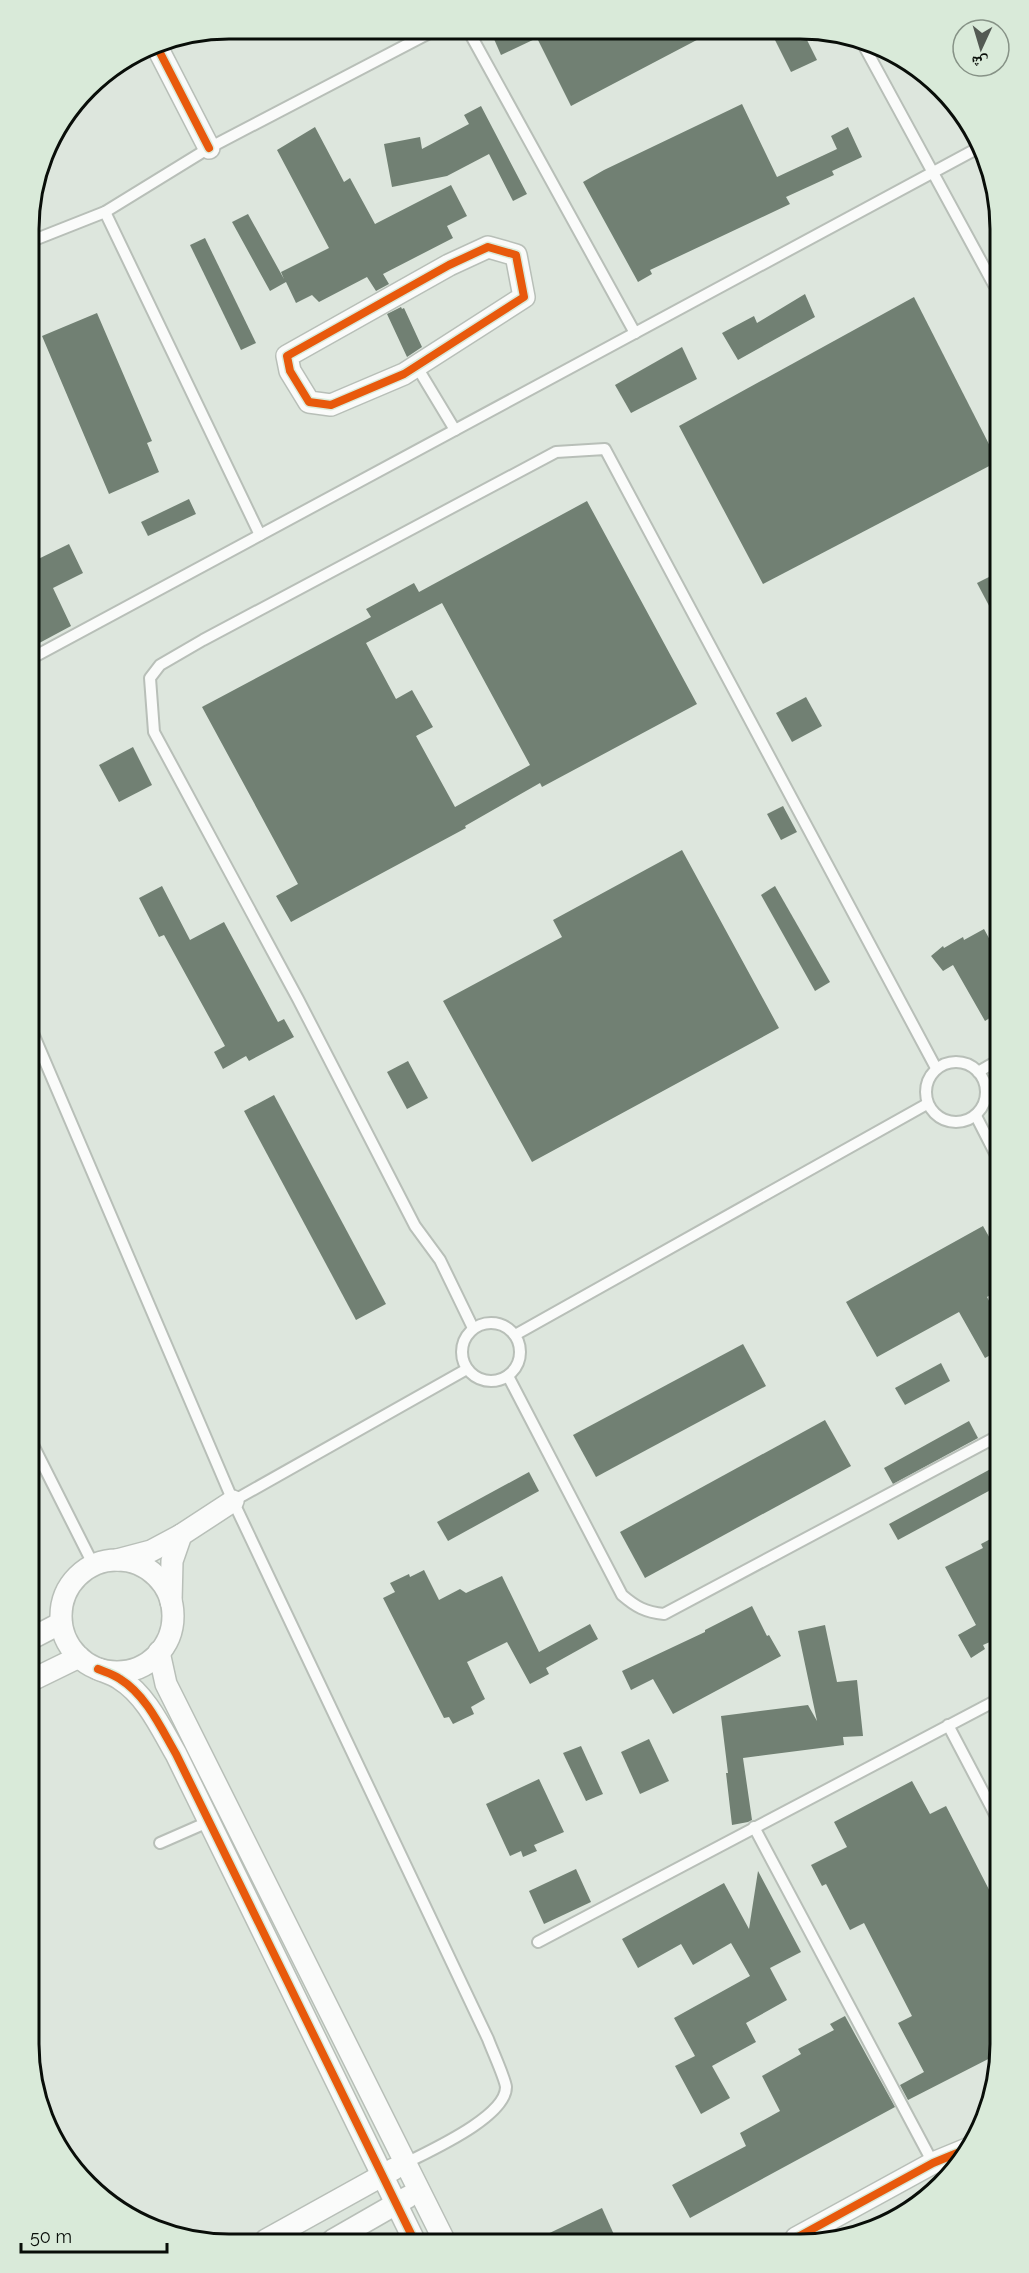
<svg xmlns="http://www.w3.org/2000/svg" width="1029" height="2273" font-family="Raleway,'Noto Naskh Arabic',sans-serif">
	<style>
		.building { fill: #718073; fill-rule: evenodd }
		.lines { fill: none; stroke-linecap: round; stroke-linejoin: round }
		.lane-casing { stroke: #b8bfb8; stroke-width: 14 }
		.street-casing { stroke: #b8bfb8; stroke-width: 24 }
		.lane { stroke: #fafbfa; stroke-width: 10 }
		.street { stroke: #fafbfa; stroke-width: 21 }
		.cycleway-casing { stroke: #d9ead9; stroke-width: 11 }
		.cycleway { stroke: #e8590c; stroke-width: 8 }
		.rim { fill: none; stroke: #090e09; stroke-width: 3 }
	</style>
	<rect width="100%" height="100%" fill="#dde6dd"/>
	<g class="building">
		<path d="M511 30 614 31 712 32 571 106 537 38 501 55 494 39Z"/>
		<path d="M771 32H803L817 60 791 72Z"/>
		<path d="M742 104 777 177 837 149 831 136 848 127 862 157 832 171 834 175 786 197 790 204 650 270 652 274 638 282 583 182 604 170Z"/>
		<path d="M481 106 527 194 513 201 489 154 447 176 392 187 384 144 420 137 422 149 469 124 464 115Z"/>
		<path d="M315 127 344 182 350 178 375 224 451 185 467 216 447 226 453 238 383 274 389 284 376 291 367 277 319 302 312 295 296 303 286 282 270 291 232 222 248 214 284 279 281 272 329 248 277 150Z"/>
		<path d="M205 238 256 343 241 350 190 245Z"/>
		<path d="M805 294 815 317 738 360 722 333 754 316 757 323Z"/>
		<path d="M914 297 995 456V463L763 584 679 426Z"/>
		<path d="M401 307 402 309 404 308 422 347 407 357 387 314Z"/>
		<path d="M97 313 152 441 147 443 159 472 109 494 42 336Z"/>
		<path d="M682 347 697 379 631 413 615 385Z"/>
		<path d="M189 499 196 514 148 536 141 522Z"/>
		<path d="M587 501 697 704 542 787 540 783 465 826 466 828 291 922 276 896 298 884 202 707 371 617 366 609 414 583 419 592ZM442 603 530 765 455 807 416 736 433 727 412 690 396 699 366 643Z"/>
		<path d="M69 544 83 573 53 588 71 626 30 648V563Z"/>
		<path d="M995 574V617L977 583Z"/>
		<path d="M806 697 822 726 792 742 776 713Z"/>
		<path d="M133 747 152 785 119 802 99 765Z"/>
		<path d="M783 806 797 832 781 840 767 814Z"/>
		<path d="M682 850 779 1028 532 1162 443 1001 562 937 553 920Z"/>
		<path d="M162 886 190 940 224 922 278 1022 284 1019 294 1037 249 1061 246 1056 223 1069 214 1052 225 1046 164 935 159 937 139 898Z"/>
		<path d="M775 886 830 982 815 991 761 895Z"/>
		<path d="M984 929 996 951V1014L985 1021 953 965 943 971 931 956 943 946 944 948 963 937 964 940Z"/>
		<path d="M408 1061 428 1098 407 1109 387 1072Z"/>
		<path d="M274 1095 386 1304 356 1320 244 1111Z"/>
		<path d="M983 1226 997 1251V1291L987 1297 997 1316 998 1351 985 1358 959 1312 877 1357 846 1302Z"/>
		<path d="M743 1344 766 1386 596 1477 573 1435Z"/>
		<path d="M941 1363 950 1381 905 1405 895 1388Z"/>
		<path d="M825 1420 851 1466 645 1578 620 1532Z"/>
		<path d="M969 1421 978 1438 893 1484 884 1468Z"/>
		<path d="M998 1465V1486L898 1540 889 1524Z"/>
		<path d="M529 1472 539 1491 448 1541 437 1522Z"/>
		<path d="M998 1535 999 1638 983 1645 985 1649 971 1658 958 1635 976 1625 945 1567 983 1548 981 1544Z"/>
		<path d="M424 1570 439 1600 460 1589 466 1593 502 1576 539 1652 590 1624 598 1639 546 1668 549 1674 530 1684 507 1642 467 1662 485 1699 471 1707 474 1714 453 1724 449 1717 444 1718 383 1598 395 1592 390 1583 409 1574 410 1577Z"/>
		<path d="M752 1606 767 1636 769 1635 781 1656 673 1714 653 1679 631 1690 622 1671 705 1632V1630Z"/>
		<path d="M825 1625 837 1682 857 1680 863 1736 843 1737 844 1745 743 1758 752 1820 748 1822 732 1825 726 1773H728L721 1716 808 1705 817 1721 798 1631Z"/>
		<path d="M649 1739 669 1781 640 1794 621 1752Z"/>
		<path d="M581 1746 603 1794 586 1801 563 1753Z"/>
		<path d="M539 1779 564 1832 534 1845 537 1851 523 1857 521 1851 510 1856 486 1804Z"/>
		<path d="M912 1781 930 1814 946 1806 1000 1911V2053L908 2100 900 2085 924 2072 898 2023 912 2016 864 1923 850 1930 826 1884 822 1886 811 1865 847 1847 834 1822Z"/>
		<path d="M576 1869 591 1902 544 1924 529 1891Z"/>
		<path d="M758 1871 801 1952 770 1968 787 2000 746 2023 756 2042 712 2066 730 2098 701 2114 675 2066 695 2056 674 2018 750 1976 731 1943 693 1965 681 1944 638 1968 622 1939 724 1883 749 1929Z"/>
		<path d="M845 2016 895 2107 690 2218 672 2185 746 2146 740 2133 780 2111 762 2076 801 2054 798 2049 834 2030 830 2024Z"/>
		<path d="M602 2208 616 2239H537Z"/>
	</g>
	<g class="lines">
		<defs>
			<g id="lane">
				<path d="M468 30 635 333"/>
				<path d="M863 44 994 285"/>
				<path d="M105 212 260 535"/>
				<path d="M29 242 105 212 209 148 435 30"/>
				<path d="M417 367 455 430"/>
				<path d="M30 659 980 147"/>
				<path d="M32 1031 233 1501 488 2039C492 2050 505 2078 506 2087 506 2117 429 2151 406 2163"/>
				<circle cx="956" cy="1092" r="30"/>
				<path d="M978 1072 997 1061"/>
				<path d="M976 1116 997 1157"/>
				<circle cx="491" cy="1352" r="29"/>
				<path d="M473 1328 440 1260 415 1226 298 999 154 732 150 678 160 665 203 640 556 452 605 449 936 1068"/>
				<path d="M515 1335 927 1104"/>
				<path d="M508 1376 622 1595C636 1607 645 1612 664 1614L998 1436"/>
				<path d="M33 1445 94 1566"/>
				<path d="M233 1501 467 1369"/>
				<path d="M948 1725 999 1822"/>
				<path d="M754 1827 933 2163"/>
				<path d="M160 1843 208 1822"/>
				<path d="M538 1942 999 1699"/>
			</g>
			<g id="street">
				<path d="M155 43 209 148"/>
				<path d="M488 247 516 255 524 297 404 374 331 405 309 402 290 371 287 356 449 265Z"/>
				<path d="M117 1560 151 1551 181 1535 233 1501"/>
				<circle cx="117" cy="1616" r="56"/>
				<path d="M171 1602 172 1561 181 1535"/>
				<path d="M34 1637 61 1623"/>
				<path d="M159 1652 166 1684 444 2240"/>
				<path d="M98 1669C105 1672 113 1674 120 1679 146 1695 161 1728 176 1754L414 2240"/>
				<path d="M34 1679 79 1657"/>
				<path d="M796 2238 933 2163 967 2149"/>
				<path d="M266 2240 394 2169"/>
				<path d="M333 2240 408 2197"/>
			</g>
		</defs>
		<use href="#lane" class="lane-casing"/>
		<use href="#street" class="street-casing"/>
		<use href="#lane" class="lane"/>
		<use href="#street" class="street"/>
		<defs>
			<g id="cycleway">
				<path d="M155 43 209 148"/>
				<path d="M488 247 516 255 524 297 404 374 331 405 309 402 290 371 287 356 449 265Z"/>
				<path d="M98 1669C105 1672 113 1674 120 1679 146 1695 161 1728 176 1754L414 2240"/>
				<path d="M796 2238 933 2163 967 2149"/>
			</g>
		</defs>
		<use href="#cycleway" class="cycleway-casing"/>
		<use href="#cycleway" class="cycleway"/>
	</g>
	<path d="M0 0H1029V2273H0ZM229 39H800A190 190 0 0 1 990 229V2044A190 190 0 0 1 800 2234H229A190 190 0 0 1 39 2044V229A190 190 0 0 1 229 39Z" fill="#d9ead9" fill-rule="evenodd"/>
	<path class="rim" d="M229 39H800A190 190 0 0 1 990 229V2044A190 190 0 0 1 800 2234H229A190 190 0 0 1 39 2044V229A190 190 0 0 1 229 39Z"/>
	<g transform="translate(981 48) rotate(184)"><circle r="28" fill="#d9ead9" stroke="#869286" stroke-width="1.5"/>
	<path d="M0-4.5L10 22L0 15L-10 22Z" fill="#535a53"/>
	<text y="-9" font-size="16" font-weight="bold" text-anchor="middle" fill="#090e09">ش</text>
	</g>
	<path d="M21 2243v9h146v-9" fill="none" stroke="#090e09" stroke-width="3"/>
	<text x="30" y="2243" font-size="18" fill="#090e09" stroke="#d9ead9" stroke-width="4.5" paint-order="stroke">50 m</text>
</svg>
